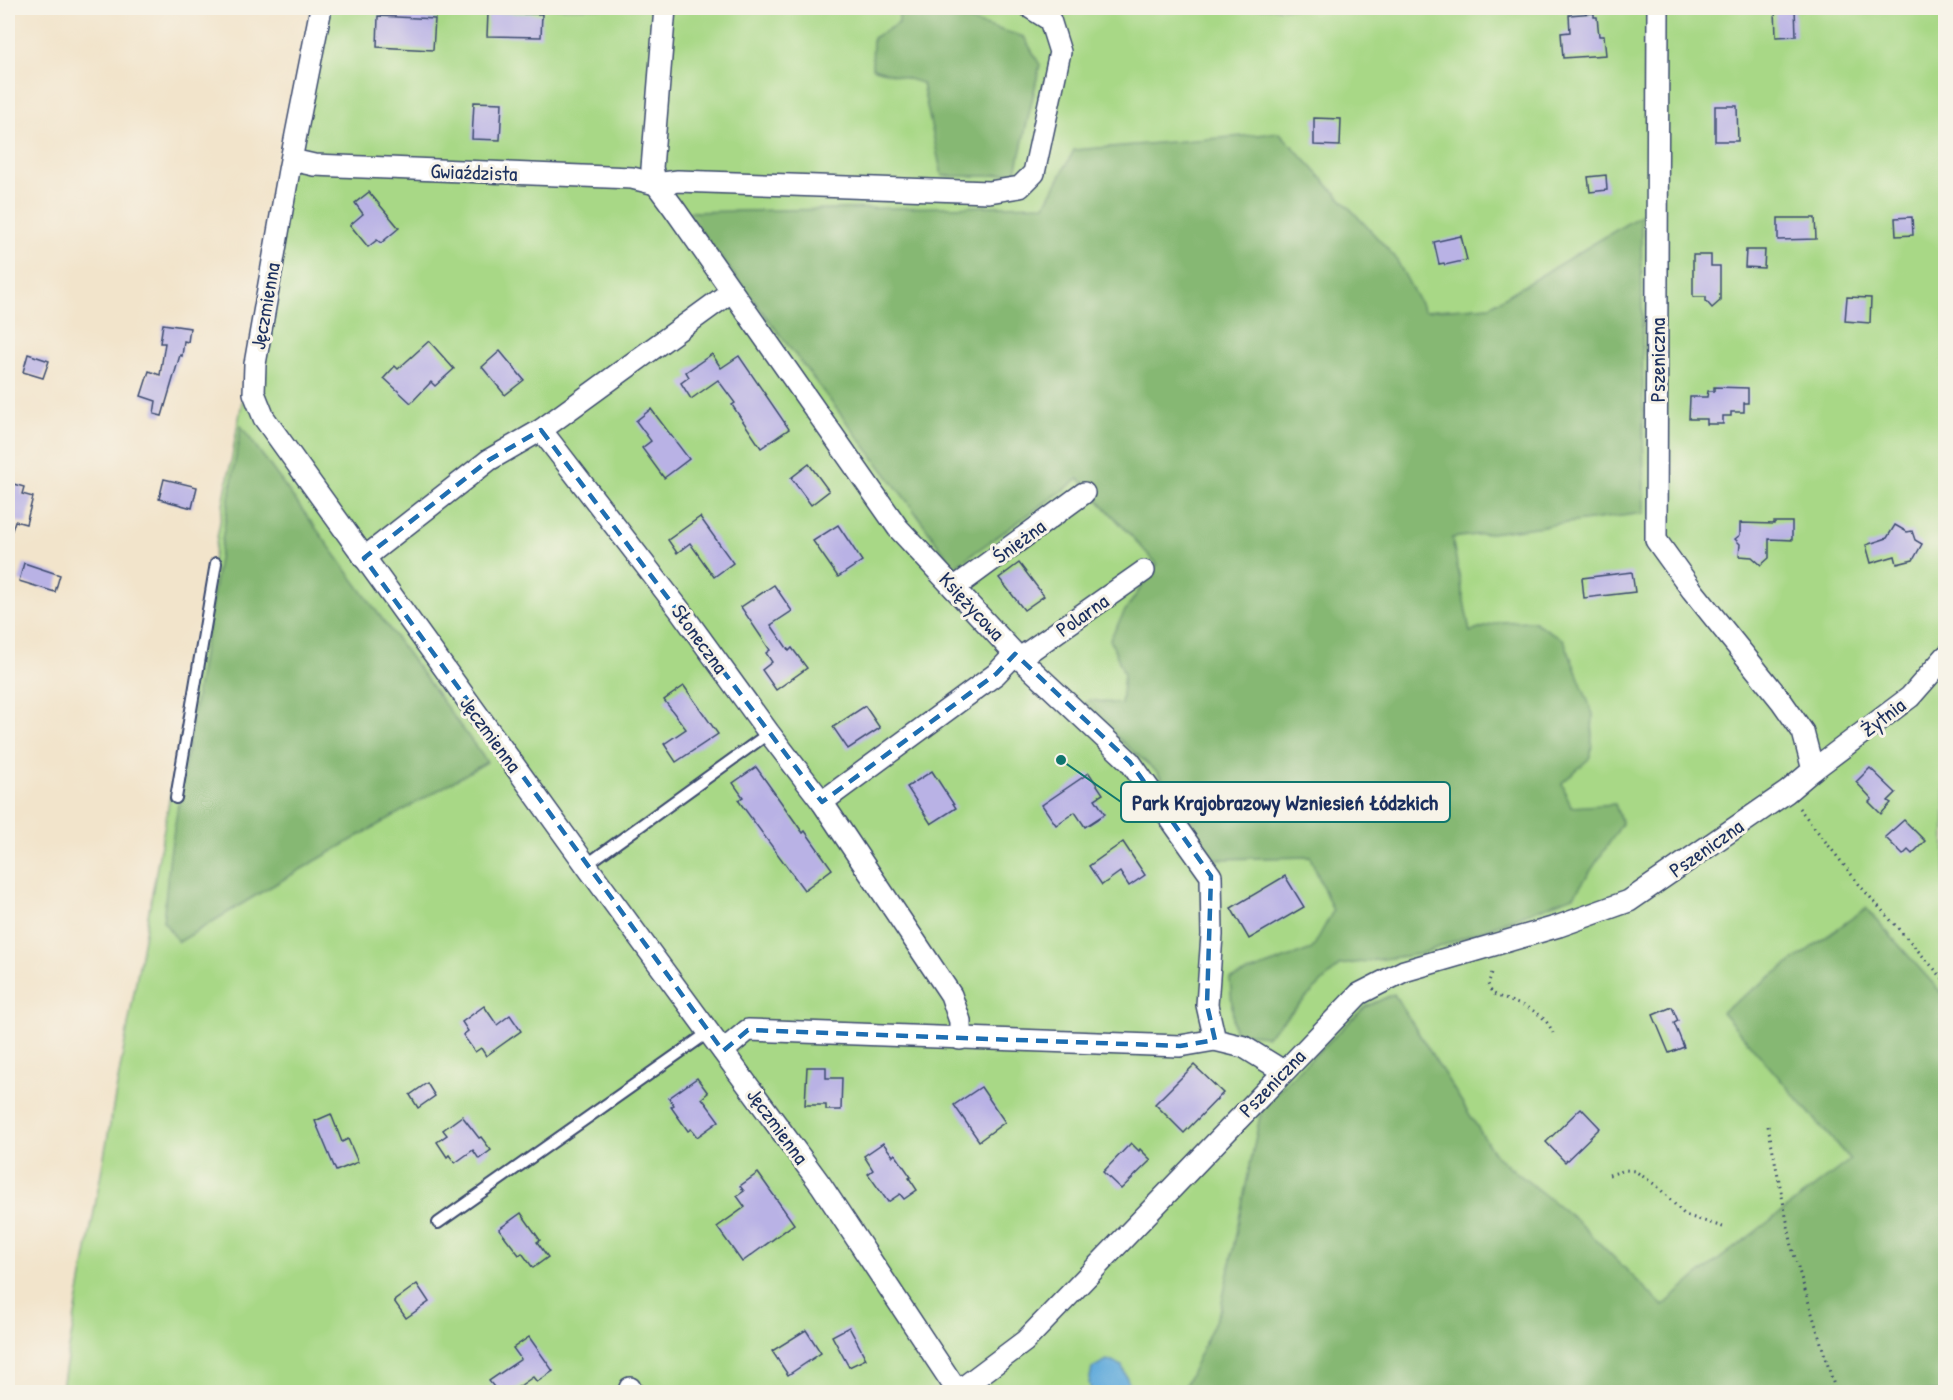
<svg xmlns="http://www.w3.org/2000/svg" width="1953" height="1400" font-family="'Patrick Hand',sans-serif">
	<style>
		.green { fill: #a8d886; stroke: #628472; stroke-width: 1.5 }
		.forest { fill: #86b873; stroke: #507468; stroke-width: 1.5 }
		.water { fill: #64acdb; stroke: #406e9c; stroke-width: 1.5 }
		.building { fill: #b9b2e5 }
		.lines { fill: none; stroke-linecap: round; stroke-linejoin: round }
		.lane-casing { stroke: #3b4a6e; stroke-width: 14 }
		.street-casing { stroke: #3b4a6e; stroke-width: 24 }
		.path { stroke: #3b4a6e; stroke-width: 3; stroke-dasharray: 1.5 4.5; stroke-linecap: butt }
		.lane { stroke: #fff; stroke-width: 10 }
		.street { stroke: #fff; stroke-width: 21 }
		.marked { fill: none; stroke: #1f6fb2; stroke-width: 4.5; stroke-dasharray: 12 8; stroke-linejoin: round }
		.labels { text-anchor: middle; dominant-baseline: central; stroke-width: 6; stroke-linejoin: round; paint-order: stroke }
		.street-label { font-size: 21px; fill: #1b2f5e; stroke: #f7f3e8 }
		.leader { fill: none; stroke: #0f766e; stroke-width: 2 }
		.callout-dot { fill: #0f766e; stroke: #f7f3e8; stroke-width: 2 }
		.callout { fill: #f7f3e8; stroke: #0f766e; stroke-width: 2 }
		.callout-label { font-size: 22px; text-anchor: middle; font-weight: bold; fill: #1b2f5e }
	</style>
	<rect width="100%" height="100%" fill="#f7f3e8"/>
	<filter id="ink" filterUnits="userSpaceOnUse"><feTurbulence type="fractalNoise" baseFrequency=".0167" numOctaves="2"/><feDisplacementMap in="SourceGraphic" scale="12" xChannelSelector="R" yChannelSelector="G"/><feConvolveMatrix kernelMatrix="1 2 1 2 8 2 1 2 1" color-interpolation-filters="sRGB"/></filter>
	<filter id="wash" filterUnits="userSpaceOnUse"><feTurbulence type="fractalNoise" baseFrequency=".008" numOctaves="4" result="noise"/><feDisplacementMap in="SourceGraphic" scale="24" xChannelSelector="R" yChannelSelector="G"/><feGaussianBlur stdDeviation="1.35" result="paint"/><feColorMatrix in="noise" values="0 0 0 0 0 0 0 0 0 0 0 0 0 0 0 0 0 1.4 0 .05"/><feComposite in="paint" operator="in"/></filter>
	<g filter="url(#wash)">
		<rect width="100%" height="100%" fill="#f2e4cb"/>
		<path class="green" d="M312 8H1945V1392H61L292 128Z"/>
		<g class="forest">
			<path d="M899 8H941V12L1024 37 1040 65 1016 172 986 176H942L922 83 872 68 873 38 899 23Z"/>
			<path d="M1280 133 1395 257 1424 311 1490 306 1641 215 1644 513 1452 538 1470 632 1500 622 1533 621 1564 640 1593 714 1591 757 1562 783 1571 807 1615 804 1622 824 1574 896 1420 954 1340 965 1267 1036 1234 1032 1230 979 1312 949 1333 911 1310 857 1214 859 1158 773 1081 706 1089 700 1121 704 1124 674 1110 639 1125 611 1157 564 1079 479 954 567 910 505 686 212 1045 205 1074 150Z"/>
			<path d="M241 426 487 762 260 893 179 942 163 921 170 854Z"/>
			<path d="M1866 908 1945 997V1392H1182L1221 1308 1262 1106 1365 1007 1394 994 1495 1155 1577 1221 1663 1306 1697 1276 1850 1160 1722 1012Z"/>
		</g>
		<path class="water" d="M1107 1360 1122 1366 1128 1381 1131 1392H1092L1089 1383 1092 1368Z"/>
		<g id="blocks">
			<g class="building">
				<path d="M1795 8 1796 36 1776 37 1775 9Z"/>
				<path d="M488 13 542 14 541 37 487 36Z"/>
				<path d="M1594 13V17H1597L1599 36H1604L1606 55 1563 58 1561 33 1570 32 1569 15Z"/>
				<path d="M378 16 435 19 433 50 377 47Z"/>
				<path d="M474 102 502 103 500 140 472 139Z"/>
				<path d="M1715 106H1737L1738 141H1715Z"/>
				<path d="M1314 118 1341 119 1340 146 1314 145Z"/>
				<path d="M1606 175 1607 190 1590 192 1588 177Z"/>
				<path d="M369 192 399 228 381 243 377 240 368 247 350 225 363 214 355 203Z"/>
				<path d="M1912 217 1913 235 1896 236 1895 218Z"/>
				<path d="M1778 218H1815L1816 239 1778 240Z"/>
				<path d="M1461 236 1467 260 1445 265 1444 263 1439 264 1434 242Z"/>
				<path d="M1746 250H1765L1764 268 1745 267Z"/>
				<path d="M1693 255H1711V266H1720V301L1712 308 1706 301V297H1693Z"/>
				<path d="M1847 297 1871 298 1870 323 1845 321Z"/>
				<path d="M163 324 190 328 188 342 184 341 182 356 180 355 162 416 154 414 156 401 141 396 149 371 160 375 165 343H160Z"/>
				<path d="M429 341 454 369 435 386 431 382 411 403 384 378 395 366 398 369Z"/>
				<path d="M500 351 524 380 505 395 482 367Z"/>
				<path d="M28 354 49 361 43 378 23 372Z"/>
				<path d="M712 354 721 368 739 356 789 429 761 448 732 405 735 403 718 380 691 399 681 383 689 377 686 372Z"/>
				<path d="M1714 387 1748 388V403H1744V412H1731V416H1723V424H1707V419H1689L1690 397H1707L1708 391H1714Z"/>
				<path d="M651 409 689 459 664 478 642 448 651 441 636 421Z"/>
				<path d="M809 464 829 491 811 505 791 478Z"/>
				<path d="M164 479 197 487 192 508 159 499Z"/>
				<path d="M10 483 24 487 22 494 33 497 26 524 15 521 12 530 8 529V490Z"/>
				<path d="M700 517 733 563 714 577 690 543 677 553 668 540Z"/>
				<path d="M1774 522H1792V540L1769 539V558L1761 565 1752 557 1739 556 1740 544 1735 539 1740 535V523L1774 524Z"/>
				<path d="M838 525 862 561 838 577 813 541Z"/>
				<path d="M1895 525 1907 532 1912 531 1915 540 1922 544 1913 560 1897 564 1895 556 1871 563 1866 545 1887 538Z"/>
				<path d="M24 563 60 575 55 592 19 581Z"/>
				<path d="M1019 563 1044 596 1024 610 999 578Z"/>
				<path d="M1632 572 1635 592 1584 598 1582 578Z"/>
				<path d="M774 585 792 611 771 625 789 651 792 648 807 668 776 690 762 670 772 662 766 653 770 650 741 607Z"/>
				<path d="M684 686 718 734 676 762 664 744 686 729 664 700Z"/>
				<path d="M865 706 880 728 848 749 833 727Z"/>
				<path d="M756 767 803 833 805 831 832 869 804 890 738 800 743 797 733 783Z"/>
				<path d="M1870 768 1896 793 1888 801 1891 803 1881 814 1869 802 1872 799 1856 782Z"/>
				<path d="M932 771 956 808 931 824 907 787Z"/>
				<path d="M1089 773 1103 794 1095 799 1105 814 1085 827 1075 812 1056 825 1042 805Z"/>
				<path d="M1904 820 1925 841 1912 854 1908 850 1903 855 1885 837Z"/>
				<path d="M1123 842 1145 875 1129 886 1120 872 1102 885 1089 866Z"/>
				<path d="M1285 876 1304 907 1249 939 1231 908Z"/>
				<path d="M484 1006 497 1025 510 1015 521 1031 486 1056 481 1048 475 1052 463 1035 468 1031 462 1022Z"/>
				<path d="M1672 1007 1678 1021 1674 1023 1684 1047 1669 1053 1653 1015Z"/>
				<path d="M1194 1065 1223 1093 1184 1133 1155 1104Z"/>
				<path d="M807 1067H826V1078H842L841 1110H826V1105H805Z"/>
				<path d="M697 1078 708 1093 702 1098 719 1121 697 1137 691 1129 688 1131 671 1107 674 1105 669 1098Z"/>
				<path d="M427 1083 435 1096 418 1108 410 1095Z"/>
				<path d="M981 1087 1005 1122 979 1141 954 1105Z"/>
				<path d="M1581 1108 1600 1128 1565 1162 1546 1142Z"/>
				<path d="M331 1114 342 1142 348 1139 358 1162 336 1171 315 1121Z"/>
				<path d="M462 1116 479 1138 481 1137 491 1150 479 1159 473 1150 455 1163 449 1155 447 1157 437 1142 447 1135 443 1130Z"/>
				<path d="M883 1143 893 1156 895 1154 911 1177 909 1178 917 1190 904 1199 900 1194 888 1202 868 1174 873 1170 864 1156Z"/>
				<path d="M1131 1143 1139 1151 1140 1149 1151 1160 1121 1189 1103 1172Z"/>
				<path d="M758 1173 794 1224 742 1262 717 1227 745 1207 737 1196 744 1191 740 1186Z"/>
				<path d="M521 1213 540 1240 537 1242 548 1257 533 1268 522 1253 519 1255 499 1229Z"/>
				<path d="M417 1284 429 1302 406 1318 394 1301Z"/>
				<path d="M849 1327 866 1359 849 1367 832 1336Z"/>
				<path d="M806 1330 821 1353 788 1375 772 1351Z"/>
				<path d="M529 1337 553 1371 537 1382 533 1377 511 1392H498L489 1381 521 1359 513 1348Z"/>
			</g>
		</g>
	</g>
	<g filter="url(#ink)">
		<use href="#blocks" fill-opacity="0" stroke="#3b4a6e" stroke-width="1.5"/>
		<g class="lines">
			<defs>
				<g id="lane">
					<path d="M176 798 216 563"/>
					<path d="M586 865 769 733"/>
					<path d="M438 1223 709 1032"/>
				</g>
				<g id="street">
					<path d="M321 8 289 170 255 364 254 393 264 418 586 865 821 1185 958 1392"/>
					<path d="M665 8 652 168 656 184 673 207 898 528 1015 654 1130 762 1211 876 1212 935 1207 1005 1215 1040 1244 1047 1283 1071"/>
					<path d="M292 160 314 165 632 178 656 184 678 181 989 192 1020 187 1034 173 1060 52 1050 20 1031 8"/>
					<path d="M541 430 679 609 769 733 822 802 951 995 960 1021V1039"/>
					<path d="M364 558 489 460 541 430 732 291"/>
					<path d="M954 588 1084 493"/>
					<path d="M1020 658 1144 571"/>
					<path d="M1813 770 1910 697 1946 656"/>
					<path d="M822 802 996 674 1015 654"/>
					<path d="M723 1051 748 1030 1180 1046 1215 1040"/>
					<path d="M630 1388 632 1392"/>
					<path d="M957 1392 1025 1341 1359 994 1404 971 1559 926 1629 901 1787 792 1813 770 1803 732 1782 702 1692 590 1656 540 1658 8"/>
				</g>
			</defs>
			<use href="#lane" class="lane-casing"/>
			<use href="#street" class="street-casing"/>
			<g class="path">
				<path d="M1799 808 1862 888 1946 982"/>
				<path d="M1492 973 1488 984 1492 993C1515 1006 1541 1005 1553 1033"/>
				<path d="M1768 1126 1793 1251 1836 1392"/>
				<path d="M1609 1175 1626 1170 1635 1171 1657 1186 1685 1215 1726 1228"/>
			</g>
			<use href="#lane" class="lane"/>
			<use href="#street" class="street"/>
		</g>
	</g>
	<path class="marked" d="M541 430 822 802 996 674 1015 654 1130 762 1211 876 1207 1005 1215 1040 1180 1046 748 1030 723 1051 364 558 489 460Z"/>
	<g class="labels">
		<g class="street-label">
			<text transform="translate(474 172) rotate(2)">Gwiaździsta</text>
			<text transform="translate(265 306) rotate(-80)">Jęczmienna</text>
			<text transform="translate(1657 360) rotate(-90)">Pszeniczna</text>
			<text transform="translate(1019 541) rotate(-36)">Śnieżna</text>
			<text transform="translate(972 606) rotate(47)">Księżycowa</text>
			<text transform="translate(1082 615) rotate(-35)">Polarna</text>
			<text transform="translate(700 639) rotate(54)">Słoneczna</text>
			<text transform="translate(1883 717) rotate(-37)">Żytnia</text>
			<text transform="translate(491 734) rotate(54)">Jęczmienna</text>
			<text transform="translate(1706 848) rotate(-35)">Pszeniczna</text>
			<text transform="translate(1272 1083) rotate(-46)">Pszeniczna</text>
			<text transform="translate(778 1126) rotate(54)">Jęczmienna</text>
		</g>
	</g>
	<path class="leader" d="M1061 760L1121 802"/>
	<circle class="callout-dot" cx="1061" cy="760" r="6"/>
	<rect class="callout" x="1121" y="782" width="329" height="40" rx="6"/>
	<g class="callout-label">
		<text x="1285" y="810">Park Krajobrazowy Wzniesień Łódzkich</text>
	</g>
	<rect width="1953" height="1400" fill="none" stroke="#f7f3e8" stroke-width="30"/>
</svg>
